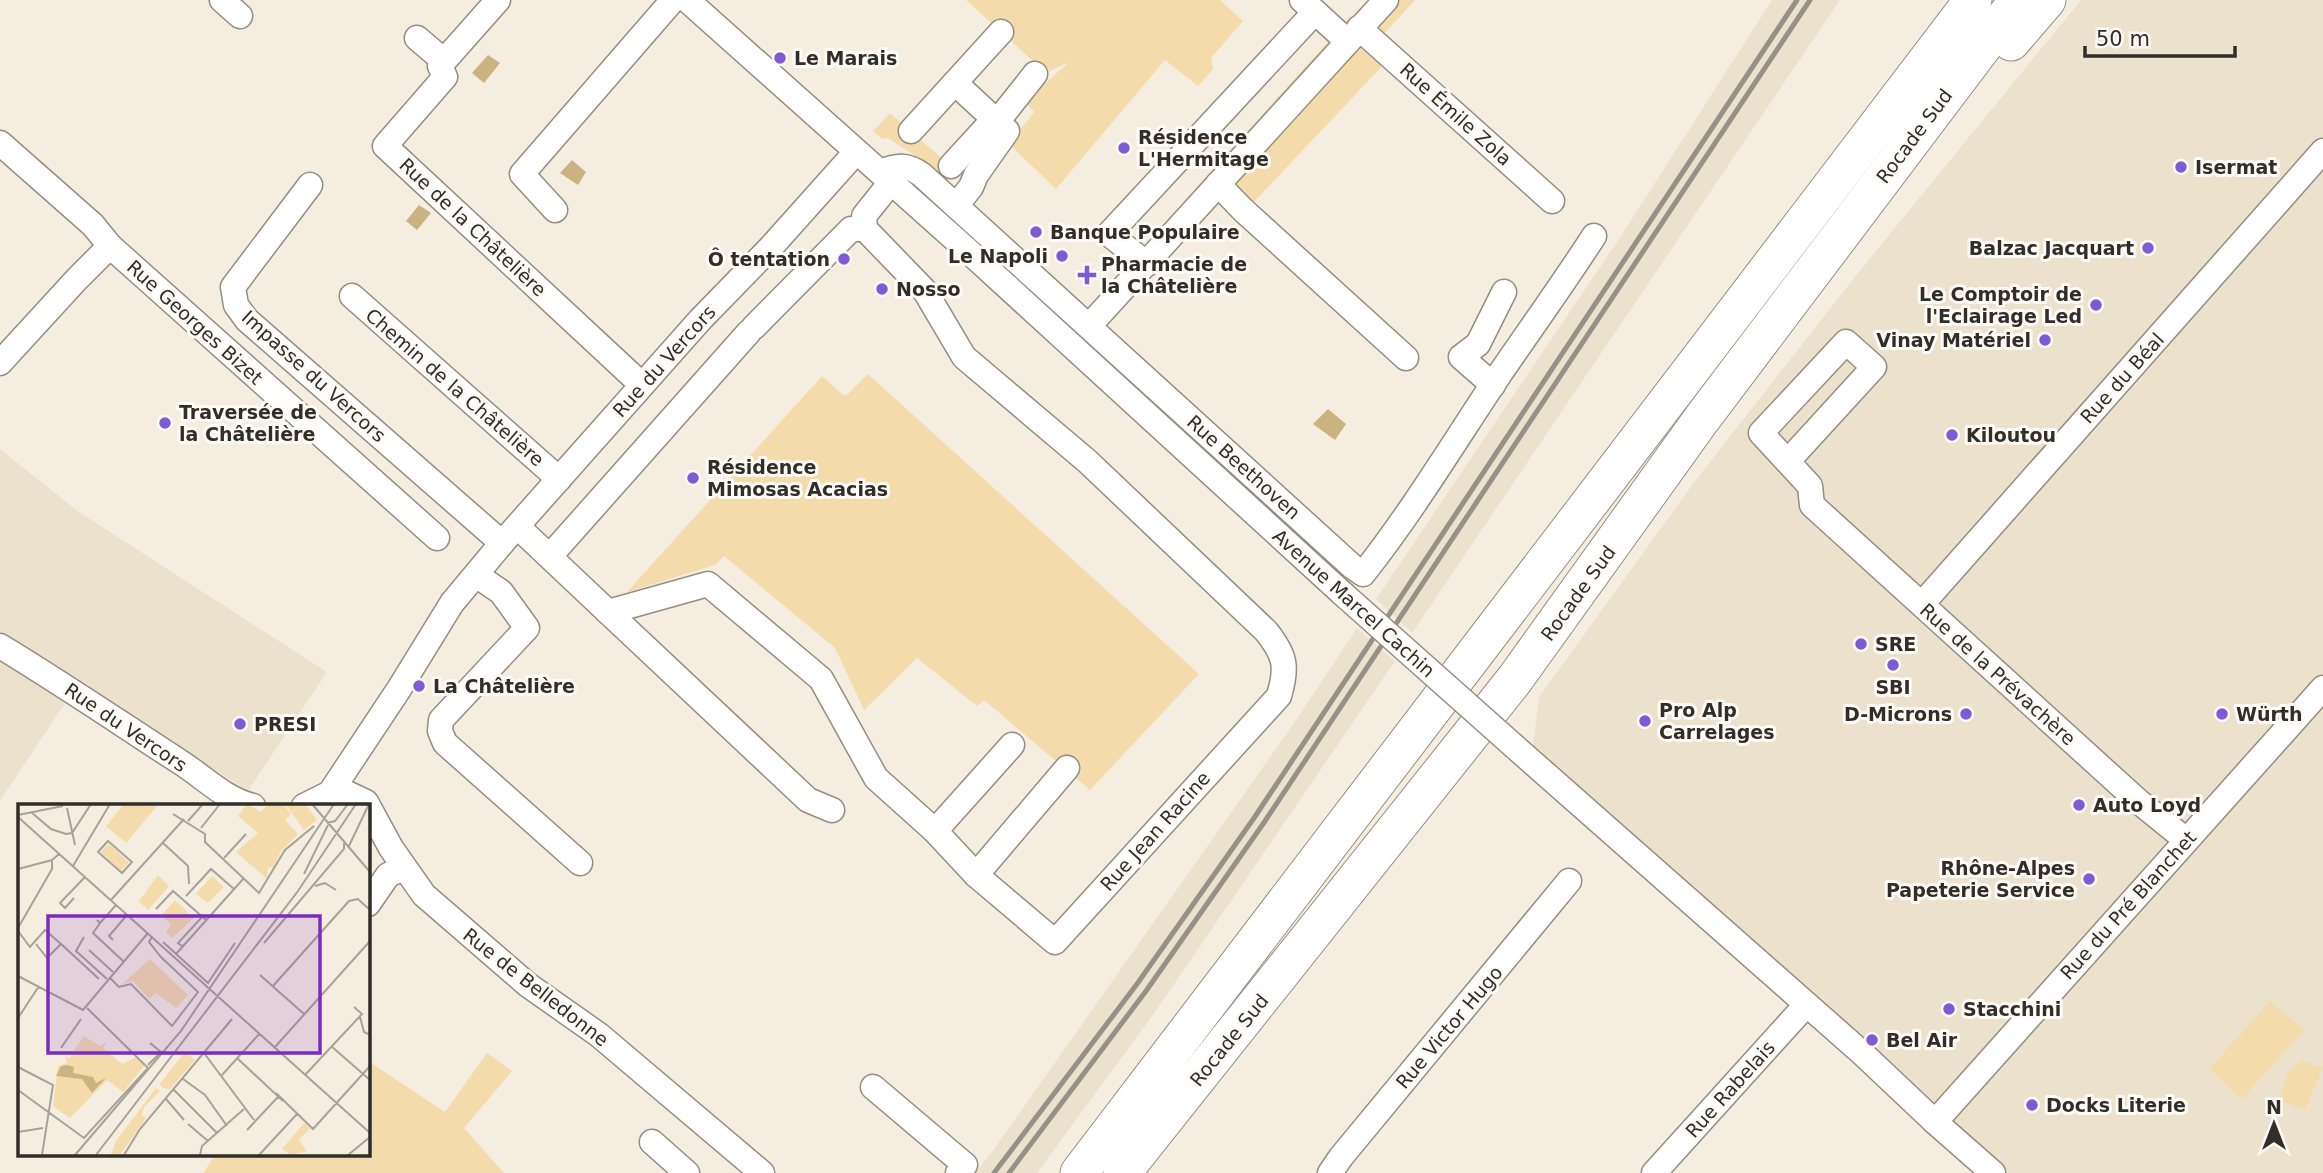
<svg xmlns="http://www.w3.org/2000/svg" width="2323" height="1173" font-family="'DejaVu Sans',sans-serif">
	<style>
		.built { fill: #ece1cd }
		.green { fill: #f4dbab }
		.water { fill: #cbb281 }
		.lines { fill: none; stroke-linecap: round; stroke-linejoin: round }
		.minor-casing { stroke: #948d80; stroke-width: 27 }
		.highway-casing { stroke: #948d80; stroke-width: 39 }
		.minor { stroke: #fff; stroke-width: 24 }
		.highway { stroke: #fff; stroke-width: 37 }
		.rail { stroke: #969187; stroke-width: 5 }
		.minor-bridge-casing { stroke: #948d80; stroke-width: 27; stroke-linecap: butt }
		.minor-bridge { stroke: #fff; stroke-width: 24 }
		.poi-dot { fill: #7e5bd5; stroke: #fefbf6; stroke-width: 2.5 }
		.labels { text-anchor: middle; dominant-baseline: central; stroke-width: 6; stroke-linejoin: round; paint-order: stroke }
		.poi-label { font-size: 19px; font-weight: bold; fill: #312e29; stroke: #fefbf6; text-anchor: start }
		.street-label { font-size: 19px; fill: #312e29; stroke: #fefbf6 }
		.inset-road { fill: none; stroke: #a7a197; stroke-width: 2 }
		.view { fill: #7b2cbf; fill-opacity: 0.15; stroke: #7b2cbf; stroke-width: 3.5 }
		.inset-edge { fill: none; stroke: #312e29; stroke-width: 3.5 }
	</style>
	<rect width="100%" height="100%" fill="#f5eee0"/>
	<g class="built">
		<path d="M1772 0H1840L1412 633 1376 599 1621 236Z"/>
		<path d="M2081 0H2323V1173H1993L1531 761 1539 697 1695 481 1858 273Z"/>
		<path d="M0 449 79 512 327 672 248 791 79 682 0 801Z"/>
		<path d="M1357 628 1395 661 1155 1012 1037 1173H975L992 1152 1292 726Z"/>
	</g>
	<g class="green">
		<path d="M966 0H1220L1243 21 1211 58 1213 69 1198 86 1165 60 1056 189 1009 144 1034 112 1025 102 1069 62 1046 73Z"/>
		<path d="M1389 0H1415L1383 35 1367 24Z"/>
		<path d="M1357 35 1387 61 1253 203 1227 178Z"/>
		<path d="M1332 37 1341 42 1148 256 1140 251Z"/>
		<path d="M890 113 945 161 940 172 888 138 882 139 873 131Z"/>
		<path d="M868 374 1199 674 1090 790 984 700 977 706 917 658 864 710 835 648 724 556 715 565 627 592 822 376 843 395H847Z"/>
		<path d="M2270 1001 2304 1030 2242 1099 2209 1069Z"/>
		<path d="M487 1053 512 1071 464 1128 504 1173H203L216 1154H368V1061L445 1112Z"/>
		<path d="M2301 1060 2323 1068 2305 1110 2279 1100 2287 1075Z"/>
	</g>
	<g class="water">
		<path d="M488 55 500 63 484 83 472 73Z"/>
		<path d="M572 160 586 172 578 185 560 173Z"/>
		<path d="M419 205 431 213 417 230 406 221Z"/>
		<path d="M1328 409 1346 424 1335 440 1313 424Z"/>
	</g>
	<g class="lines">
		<defs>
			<g id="minor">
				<path d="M222 0 240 16"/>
				<path d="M687 0 966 249 1343 594"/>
				<path d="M1302 0 1347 41"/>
				<path d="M1359 28 1552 201"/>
				<path d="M417 38 444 61 498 0"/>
				<path d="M444 60 440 66 445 77 385 146 642 385"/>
				<path d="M955 83 1007 131 976 175 971 187 956 206"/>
				<path d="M997 122 1035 74"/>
				<path d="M911 131 1001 32"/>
				<path d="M0 143 93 225 110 246"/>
				<path d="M951 166 994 119"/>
				<path d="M881 172C897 165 907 164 922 175L1353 567 1363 574C1412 512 1453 444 1497 378 1529 331 1563 284 1594 236"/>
				<path d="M1218 184 1243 210 1406 358"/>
				<path d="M310 185 233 287 236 305 247 320 502 543"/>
				<path d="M555 210 522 174 673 0"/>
				<path d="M1147 264 1109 234 1315 12"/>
				<path d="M352 296 559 479"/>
				<path d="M1089 326 1386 0"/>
				<path d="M754 327 851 229H865"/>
				<path d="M0 363 77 279 110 246 437 538"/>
				<path d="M1493 385 1461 357 1478 344 1504 292"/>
				<path d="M1788 461 1874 367 1846 342 1761 433 1810 486 1812 505 2138 801 2186 840"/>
				<path d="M518 527 608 612 708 584 821 679 876 778 935 831 976 875 1055 942 1279 696C1288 666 1285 655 1266 631L1087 461 964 357 925 291 865 229 864 216 892 181"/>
				<path d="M550 556 749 332"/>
				<path d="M476 575 501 592 527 628 441 720 440 731 445 743 580 863"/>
				<path d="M1922 604 2323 151"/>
				<path d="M608 612 808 800 832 810"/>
				<path d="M0 646C61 683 120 723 180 762 204 777 224 799 253 806"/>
				<path d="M1515 747 1863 1054 1935 1122 1993 1173"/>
				<path d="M330 793 349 794 366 802 391 848 424 895 528 985 599 1035 762 1173"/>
				<path d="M304 806 330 793 399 689 452 603 502 543 700 320 771 247 856 152"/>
				<path d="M935 831 1012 745"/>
				<path d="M976 875 1067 768"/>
				<path d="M368 904 388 875 404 868"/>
				<path d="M873 1087 965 1165 958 1173"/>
				<path d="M1935 1122 2323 688"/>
				<path d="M652 1142 687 1173"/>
				<path d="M1330 1173 1341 1157 1569 881"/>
				<path d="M1654 1173 1806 1005"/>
			</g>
			<g id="highway">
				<path d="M2011 42 2047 0"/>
				<path d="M1079 1173 1973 0"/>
				<path d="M1122 1173 1515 679 1701 420 2018 0"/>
			</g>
		</defs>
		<use href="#minor" class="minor-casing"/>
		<use href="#highway" class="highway-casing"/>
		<use href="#minor" class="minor"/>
		<use href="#highway" class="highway"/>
		<g class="rail">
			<path d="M994 1173 1137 984 1254 818 1797 0"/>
			<path d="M1009 1173 1146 991 1263 824 1810 0"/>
		</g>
		<defs>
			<path id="minor-bridge" d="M1343 594 1515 747"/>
		</defs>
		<use href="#minor-bridge" class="minor-bridge-casing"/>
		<use href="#minor-bridge" class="minor-bridge"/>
	</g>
	<g class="poi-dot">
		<circle cx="780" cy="58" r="7"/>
		<circle cx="1124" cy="148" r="7"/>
		<circle cx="2181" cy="167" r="7"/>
		<circle cx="1036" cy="232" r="7"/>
		<circle cx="2148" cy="248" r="7"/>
		<circle cx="1062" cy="256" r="7"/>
		<circle cx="844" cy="259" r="7"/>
		<path d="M1083.5 264.5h7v7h7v7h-7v7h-7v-7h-7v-7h7z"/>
		<circle cx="882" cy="289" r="7"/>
		<circle cx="2096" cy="305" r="7"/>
		<circle cx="2045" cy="340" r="7"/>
		<circle cx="165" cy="423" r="7"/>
		<circle cx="1952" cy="435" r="7"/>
		<circle cx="693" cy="478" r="7"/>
		<circle cx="1861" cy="644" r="7"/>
		<circle cx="1893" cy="665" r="7"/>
		<circle cx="419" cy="686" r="7"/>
		<circle cx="1966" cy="714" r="7"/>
		<circle cx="2222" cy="714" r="7"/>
		<circle cx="1645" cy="721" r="7"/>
		<circle cx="240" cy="724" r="7"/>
		<circle cx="2079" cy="805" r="7"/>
		<circle cx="2089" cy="879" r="7"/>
		<circle cx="1949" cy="1009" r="7"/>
		<circle cx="1872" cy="1040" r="7"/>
		<circle cx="2032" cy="1105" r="7"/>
	</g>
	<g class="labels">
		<g class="poi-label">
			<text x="794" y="58">Le Marais</text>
			<text x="1138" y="137">Résidence<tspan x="1138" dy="22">L'Hermitage</tspan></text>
			<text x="2195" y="167">Isermat</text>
			<text x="1050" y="232">Banque Populaire</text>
			<text x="2134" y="248" text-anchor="end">Balzac Jacquart</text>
			<text x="1048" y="256" text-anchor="end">Le Napoli</text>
			<text x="830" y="259" text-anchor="end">Ô tentation</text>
			<text x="1101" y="264">Pharmacie de<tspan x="1101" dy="22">la Châtelière</tspan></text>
			<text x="896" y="289">Nosso</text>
			<text x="2082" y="294" text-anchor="end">Le Comptoir de<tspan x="2082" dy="22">l'Eclairage Led</tspan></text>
			<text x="2031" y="340" text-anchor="end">Vinay Matériel</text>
			<text x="179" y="412">Traversée de<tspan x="179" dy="22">la Châtelière</tspan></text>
			<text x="1966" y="435">Kiloutou</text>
			<text x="707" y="467">Résidence<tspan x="707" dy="22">Mimosas Acacias</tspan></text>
			<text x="1875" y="644">SRE</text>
			<text x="433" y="686">La Châtelière</text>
			<text x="1893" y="687" text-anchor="middle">SBI</text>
			<text x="1659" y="710">Pro Alp<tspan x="1659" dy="22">Carrelages</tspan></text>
			<text x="1952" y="714" text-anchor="end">D-Microns</text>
			<text x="2236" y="714">Würth</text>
			<text x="254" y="724">PRESI</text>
			<text x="2093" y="805">Auto Loyd</text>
			<text x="2075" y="868" text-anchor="end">Rhône-Alpes<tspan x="2075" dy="22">Papeterie Service</tspan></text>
			<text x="1963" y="1009">Stacchini</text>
			<text x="1886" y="1040">Bel Air</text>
			<text x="2046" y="1105">Docks Literie</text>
		</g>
		<g class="street-label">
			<text transform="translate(1456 114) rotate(42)">Rue Émile Zola</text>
			<text transform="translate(1914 136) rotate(-53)">Rocade Sud</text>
			<text transform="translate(473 227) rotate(43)">Rue de la Châtelière</text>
			<text transform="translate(195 322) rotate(42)">Rue Georges Bizet</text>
			<text transform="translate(664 361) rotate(-48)">Rue du Vercors</text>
			<text transform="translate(314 376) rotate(42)">Impasse du Vercors</text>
			<text transform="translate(2122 378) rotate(-48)">Rue du Béal</text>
			<text transform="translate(455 387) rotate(41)">Chemin de la Châtelière</text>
			<text transform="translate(1244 467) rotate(42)">Rue Beethoven</text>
			<text transform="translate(1578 593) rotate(-54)">Rocade Sud</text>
			<text transform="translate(1354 603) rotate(42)">Avenue Marcel Cachin</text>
			<text transform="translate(1998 674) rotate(42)">Rue de la Prévachère</text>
			<text transform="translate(126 727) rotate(34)">Rue du Vercors</text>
			<text transform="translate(1155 831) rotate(-48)">Rue Jean Racine</text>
			<text transform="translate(2128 905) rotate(-48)">Rue du Pré Blanchet</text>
			<text transform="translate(536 987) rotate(38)">Rue de Belledonne</text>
			<text transform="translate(1449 1027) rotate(-50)">Rue Victor Hugo</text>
			<text transform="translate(1229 1040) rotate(-51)">Rocade Sud</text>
			<text transform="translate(1730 1089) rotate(-48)">Rue Rabelais</text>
		</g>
	</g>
	<g transform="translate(18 804)">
		<rect width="352" height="352" fill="#f5eee0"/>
		<path d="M106 0 139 2 108 39 88 22ZM229 0 243 8 250 0H265L273 10 267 16 280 30 263 47 255 64 250 63 249 75 218 48 240 29 220 12ZM287 0 299 16 286 26 268 1ZM91 40 111 58 103 67 83 48ZM140 71 151 82 130 106 121 97ZM194 72 206 83 190 99 178 90ZM157 96 176 114 154 134 148 128 153 120 143 112ZM132 155 170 191 158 204 138 189 131 195 115 177 103 181ZM66 232 82 242 90 237 85 244 104 260 118 253 127 261 105 288 89 276 52 314 35 302 40 262 49 259 47 252 51 254ZM167 248 177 256 152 285 145 284 141 281ZM138 284 142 287 126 303 124 311 128 314 102 351H93L98 337ZM286 319 292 324 281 336 289 347 273 351 264 345Z" fill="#f4dbab"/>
		<path d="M49 261 56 263 55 269 75 273 78 279 88 274 74 289 64 275 38 272 43 262Z" fill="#ccb382"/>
		<path class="inset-road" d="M294 0 352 68M49 4 57 41M13 8 33 25 48 30 54 29 73 0M155 10 187 30M0 11 45 2M0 13 352 329M170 17 185 0M309 19 317 17 330 0M183 24 202 0M187 29V38L241 89 267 46 296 22M90 37 114 58 104 69 80 48ZM145 39 170 62 171 80M330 44 351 0M206 54 228 30M55 62 92 0M0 65 34 56 41 50M286 70 310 21M297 82 307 79 318 86M168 92 193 65 216 85M56 94 47 104 42 99 67 73M93 96 166 15M138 105 155 87 188 116M79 116 82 119 98 101M82 119 75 129 105 157M0 124 34 65V56M0 127 12 143 27 126 43 140M66 133 58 147 89 175M95 136 91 132 109 111M145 138 190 179 217 139M246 139 326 45V39M18 140 29 154 43 140 81 175M164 142 160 139 184 113M71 146 95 168M158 150 226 74M242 171 286 210M0 172 65 206 130 129M91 173 101 183 113 180 154 222 180 188 143 153 131 138 134 133M255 182 331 97 340 95 352 106M342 213 346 228 352 231M0 214 21 182M313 242 352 276M257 243 352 137M43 244 63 215M186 249 236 316M219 254 265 297M130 261 143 248 132 239M0 263 35 281 24 351M204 271 242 229M287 271 344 210 336 203M165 275 187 291 209 322M0 286 66 334 130 264 69 204M156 286 199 329M258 289 295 325 352 262M148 295 166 316M170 320 190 337M229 326 260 293M0 328 25 324M57 351 163 227 316 0M78 351 280 87 338 0M106 351 122 325 214 215M182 351 184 342 226 305M241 351 279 310M330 351 352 333"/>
		<path class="view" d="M30 112H302V249H30Z"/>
		<rect width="352" height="352" class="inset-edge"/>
	</g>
	<g transform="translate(2274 1124)" stroke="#fefbf6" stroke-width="5" paint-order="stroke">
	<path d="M0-5L12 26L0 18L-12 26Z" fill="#312e29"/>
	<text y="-10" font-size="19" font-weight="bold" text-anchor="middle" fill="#312e29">N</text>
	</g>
	<path d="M2085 46v10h150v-10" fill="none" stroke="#312e29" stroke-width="3.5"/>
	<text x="2096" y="46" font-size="21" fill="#312e29" stroke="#fefbf6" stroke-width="5" paint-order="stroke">50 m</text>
</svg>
